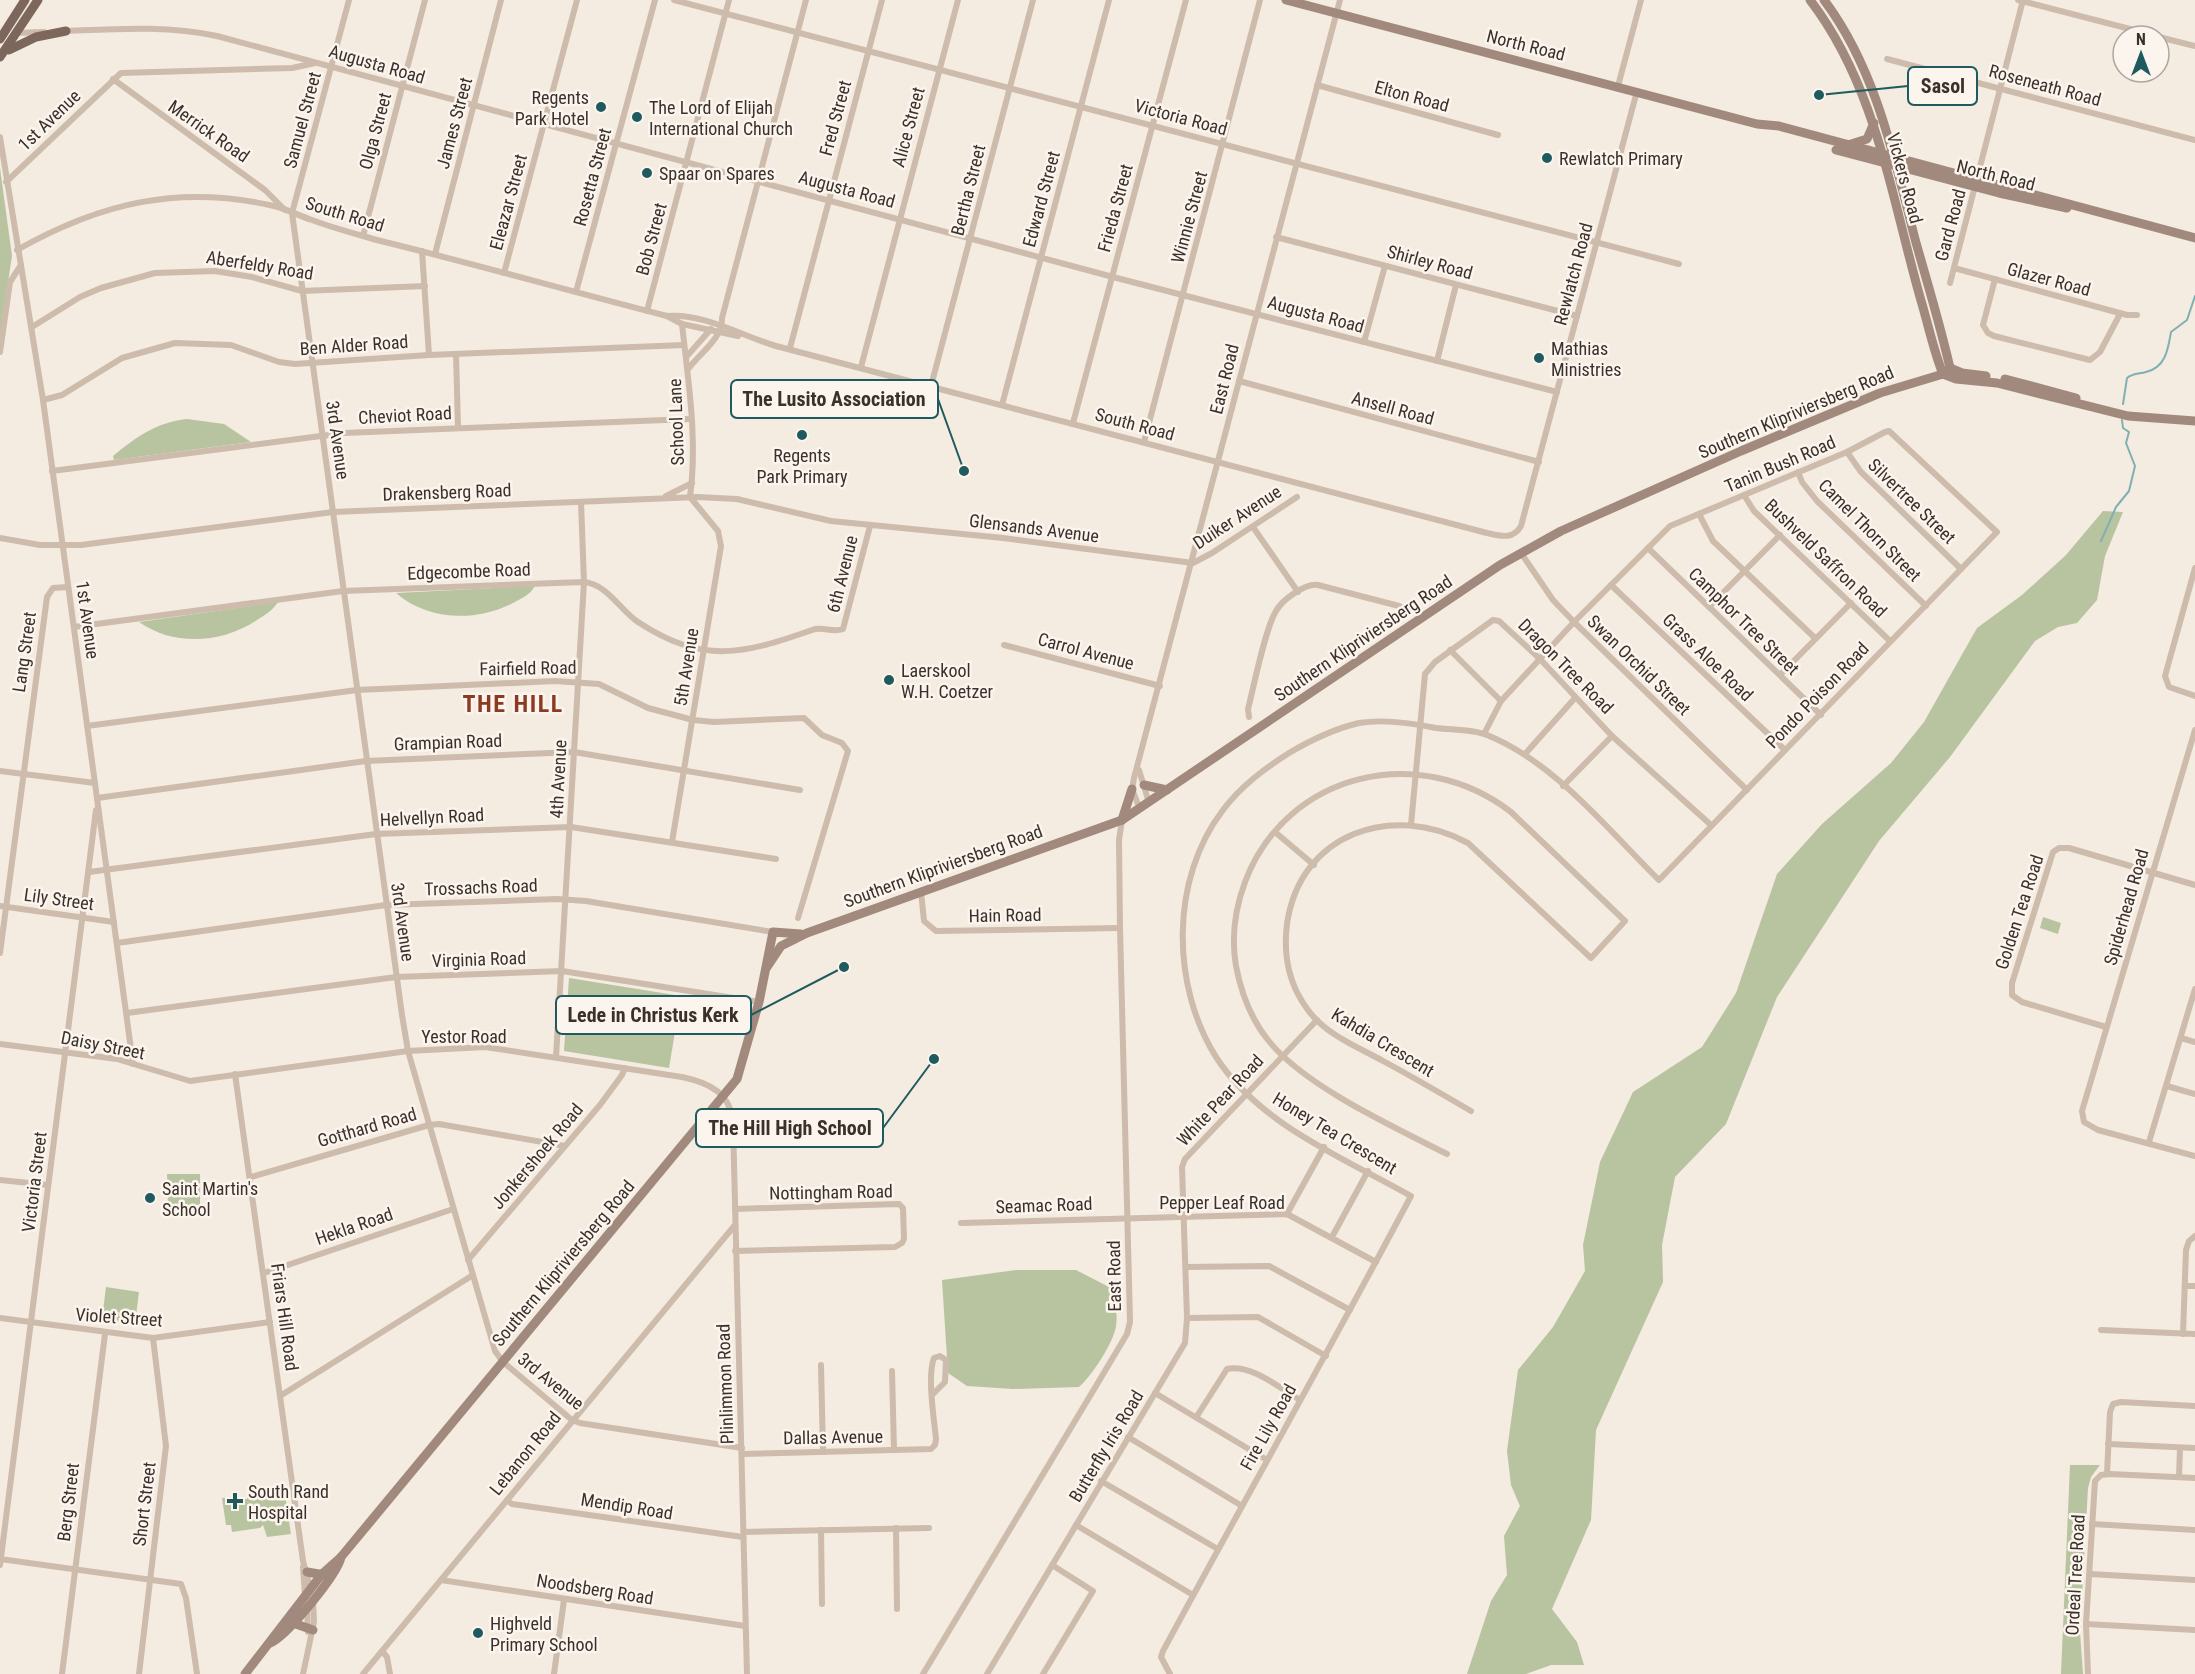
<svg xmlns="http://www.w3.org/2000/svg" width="2195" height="1674" font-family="'Roboto Condensed',sans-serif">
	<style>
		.green { fill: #b8c4a0 }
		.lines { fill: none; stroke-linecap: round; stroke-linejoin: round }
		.stream { stroke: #7fb0b2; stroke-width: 2 }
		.street { stroke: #cdbbac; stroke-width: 6 }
		.secondary { stroke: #a18a7d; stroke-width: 9 }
		.primary { stroke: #7d675c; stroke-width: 9 }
		.poi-dot { fill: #1f5a5e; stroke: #fbf5ee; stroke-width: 2 }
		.labels { text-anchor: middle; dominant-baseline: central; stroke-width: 5; stroke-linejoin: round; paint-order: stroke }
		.street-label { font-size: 18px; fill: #3b302b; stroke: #fbf5ee }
		.poi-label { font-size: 18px; fill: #3b302b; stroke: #fbf5ee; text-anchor: start }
		.district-label { font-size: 24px; font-weight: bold; letter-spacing: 1.5px; fill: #8c3b22; stroke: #fbf5ee }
		.leader { fill: none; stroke: #1f5a5e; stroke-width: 2 }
		.callout-dot { fill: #1f5a5e; stroke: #fbf5ee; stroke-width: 2 }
		.callout { fill: #fbf5ee; stroke: #1f5a5e; stroke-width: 2 }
		.callout-label { font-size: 20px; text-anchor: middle; font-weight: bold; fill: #3b302b }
	</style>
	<rect width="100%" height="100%" fill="#f4ebe1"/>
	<g class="green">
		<path d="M0 168 12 256 0 334Z"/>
		<path d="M187 419 224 424 251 442 114 460 113 456C136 437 157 422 187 419Z"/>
		<path d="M2103 511 2123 512 2105 556 2097 600 2077 623 2058 627 2035 641 1950 757 1879 841 1777 997 1726 1124 1675 1177 1662 1245 1663 1282 1596 1430 1591 1520 1552 1609 1577 1642 1584 1665H1551L1526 1674H1467L1491 1601 1507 1575 1504 1536 1520 1506 1511 1485 1507 1451 1518 1370 1553 1327 1585 1271 1583 1245 1600 1162 1633 1092 1702 1047 1736 993 1777 874 1822 824 1891 763 1924 722 1977 628 2022 595 2066 555Z"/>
		<path d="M535 586C530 595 522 598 513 603 476 622 428 621 396 593Z"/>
		<path d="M278 602C273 610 265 615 257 620 222 643 174 647 139 622Z"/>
		<path d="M2043 917 2061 923 2058 934 2040 928Z"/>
		<path d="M569 978 681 996 669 1068 564 1051Z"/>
		<path d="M167 1174H200V1205L168 1206Z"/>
		<path d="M1016 1270H1076L1111 1288C1115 1301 1118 1313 1116 1326 1114 1342 1091 1377 1079 1387L1013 1389 967 1386 948 1373 942 1280Z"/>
		<path d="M106 1287 139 1292 135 1324 102 1319Z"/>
		<path d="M2070 1465H2100L2091 1477 2088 1488 2080 1632 2083 1674H2061Z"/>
		<path d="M284 1488 291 1534 267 1537 263 1525 260 1528 232 1532 231 1525H226L222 1498 236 1496 237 1500 247 1499V1496L274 1492V1489Z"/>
	</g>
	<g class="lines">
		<g class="stream">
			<path d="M2123 404 2127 378C2133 373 2139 374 2146 372 2166 367 2168 349 2171 332L2187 320 2195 296"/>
			<path d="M2101 541 2116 507 2129 491 2135 466 2126 443 2129 432 2123 428 2122 420"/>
		</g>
		<g class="street">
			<path d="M349 0 292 213 402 1015 408 1051 495 1351 503 1362 572 1420 580 1423 742 1448"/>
			<path d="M674 0 1679 264"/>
			<path d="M2018 0 2157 36"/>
			<path d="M63 31C115 29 166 25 217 36L1113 277 1557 392"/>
			<path d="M15 33 44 32"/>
			<path d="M2159 37 2195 46"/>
			<path d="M1887 59 2195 140"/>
			<path d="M113 79 265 190 285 210"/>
			<path d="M1317 85 1498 135"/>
			<path d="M1618 86 1641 0"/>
			<path d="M0 137 43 400 133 1064"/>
			<path d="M6 182 121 73 292 68 315 63"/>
			<path d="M363 236 425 0"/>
			<path d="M1276 237 1577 316"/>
			<path d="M17 250C100 203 179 184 274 206 287 209 299 216 312 220 333 228 356 234 377 240 474 264 570 291 667 316 704 313 742 336 776 346L1487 533C1501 536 1513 540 1521 526L1637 91"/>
			<path d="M422 251 429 355"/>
			<path d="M435 254 501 0"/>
			<path d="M1954 268 2127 315H2137"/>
			<path d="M504 273 577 0"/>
			<path d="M1995 279 1983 325 1988 333 1994 336 2090 360 2100 352 2120 314"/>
			<path d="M1950 283 2023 0"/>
			<path d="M576 292 655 0"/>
			<path d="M647 311 729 0"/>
			<path d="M667 316 682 324 738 336"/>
			<path d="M682 324C688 380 698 440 690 497"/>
			<path d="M32 327 80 297 101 288 155 273 215 271 252 277 302 291 425 286"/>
			<path d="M1364 342 1385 266"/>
			<path d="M790 348 882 0"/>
			<path d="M0 352 10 282 21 265"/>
			<path d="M456 354 458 427"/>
			<path d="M687 356 711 329"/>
			<path d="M1437 361 1456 285"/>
			<path d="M861 367 958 0"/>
			<path d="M689 368C700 353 723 338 722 318L806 0"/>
			<path d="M1239 381 1539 462"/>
			<path d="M931 386 1033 0"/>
			<path d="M43 400 62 395 122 358 175 343 231 345 279 362 295 364 429 355 684 345"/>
			<path d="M1002 405 1109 0"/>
			<path d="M1073 423 1186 0"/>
			<path d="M1144 442 1260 0"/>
			<path d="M1847 452 1861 472 1961 569"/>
			<path d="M52 471 344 433 690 419"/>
			<path d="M1798 472 1802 482 1817 501 1926 606"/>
			<path d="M1744 495 1754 511 1890 641"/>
			<path d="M666 496 692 483"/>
			<path d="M1699 514 1713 541 1815 638"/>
			<path d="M1253 527 1298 592"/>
			<path d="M0 538 40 545H81L333 512 698 497 737 499 831 521 1003 538 1193 563 1212 553 1297 497"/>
			<path d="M1648 548 1821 715"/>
			<path d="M1521 553 1553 600 1574 622 1747 790"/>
			<path d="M2195 568 2165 676 2169 687 2195 696"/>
			<path d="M1611 585 1785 750"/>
			<path d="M1709 607 1780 535"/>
			<path d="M74 627 343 591 584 582C607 584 620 610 638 622 703 665 744 654 812 630 822 626 833 633 843 629L870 526"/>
			<path d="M1004 645 1160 686"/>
			<path d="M1450 650 1501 701"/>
			<path d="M1780 675 1851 603"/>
			<path d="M1249 717 1248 709C1254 686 1265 629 1276 611 1282 600 1305 583 1318 585L1399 606 1409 611"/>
			<path d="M87 726 357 690 555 681 599 684 648 708 693 720 714 722 804 718 822 735 842 743 848 751 798 918"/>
			<path d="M2195 730 2082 1111 2084 1122 2098 1130 2195 1156"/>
			<path d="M1525 754 1575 698"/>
			<path d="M1139 770 1149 803"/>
			<path d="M0 771 95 783"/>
			<path d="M1563 786 1612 736"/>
			<path d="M97 798 366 761 574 752 800 790"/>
			<path d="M1140 809 1132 789 1134 778 1340 0"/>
			<path d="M1411 825 1425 674 1435 662 1493 620 1499 621 1540 659 1612 736 1711 825"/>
			<path d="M1275 832 1314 865"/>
			<path d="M672 842 721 546 718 531 690 497"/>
			<path d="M89 872 376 834 571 827 776 859"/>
			<path d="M921 892 924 921 936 931 1120 928"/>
			<path d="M0 906 114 922"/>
			<path d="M117 943 386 905 557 899 586 901 773 932"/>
			<path d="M0 953 47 597 53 588 68 587"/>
			<path d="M127 1013 396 977 562 971 759 1002"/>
			<path d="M2106 1027 2022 1002 2012 995V983L2053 852 2059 848H2069L2195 885"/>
			<path d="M2181 1038 2195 1042"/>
			<path d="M0 1044 117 1059 190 1081 408 1051 485 1047 682 1077C710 1083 731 1093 733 1124L747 1674"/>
			<path d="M556 1057 584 582 581 502"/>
			<path d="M235 1074 303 1561 311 1590"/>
			<path d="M2167 1086 2195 1094"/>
			<path d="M2149 1142 2195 989"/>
			<path d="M1447 1154C1394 1127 1304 1086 1268 1040 1251 1019 1241 992 1236 966 1231 937 1235 909 1245 882 1287 771 1420 742 1511 812L1625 921 1591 958 1468 843C1392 802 1300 833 1287 924 1283 956 1289 985 1308 1010 1326 1035 1358 1047 1383 1061 1413 1077 1442 1094 1471 1111"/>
			<path d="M251 1177 429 1125 439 1124 565 1146"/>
			<path d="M0 1180 48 1185"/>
			<path d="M735 1209 899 1204 903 1208 904 1239 902 1243 895 1247 735 1251"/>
			<path d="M1287 1214 1324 1147"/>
			<path d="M961 1223 1287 1214 1376 1262"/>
			<path d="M1332 1237 1368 1171"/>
			<path d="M468 1260 600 1105 622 1075 625 1068"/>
			<path d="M1186 1267 1269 1266 1350 1310"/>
			<path d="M264 1273 453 1209"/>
			<path d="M2186 1286H2195"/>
			<path d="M0 1318 153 1338 270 1322"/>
			<path d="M1187 1318 1258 1317 1326 1356"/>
			<path d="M2101 1330 2195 1334"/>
			<path d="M2183 1334 2186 1250 2189 1241 2195 1236"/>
			<path d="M821 1365 823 1452"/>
			<path d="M892 1371 894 1450"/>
			<path d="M1155 1393 1267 1460"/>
			<path d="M280 1396 473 1275"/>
			<path d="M1197 1416 1227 1369C1252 1364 1279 1388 1300 1400"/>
			<path d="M1128 1437 1242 1506"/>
			<path d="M2108 1444 2195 1448"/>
			<path d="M742 1454 931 1449 935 1445 936 1439C934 1418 927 1376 934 1358L940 1356 946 1360 945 1382 933 1394"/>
			<path d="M2107 1474 2110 1412 2113 1404 2121 1402 2195 1406"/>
			<path d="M2179 1477 2180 1448"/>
			<path d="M1101 1481 1216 1548"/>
			<path d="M507 1500 512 1504 743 1537"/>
			<path d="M2092 1524 2195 1530"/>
			<path d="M1076 1525 1193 1595"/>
			<path d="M896 1528 897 1609"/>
			<path d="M821 1530 822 1604"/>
			<path d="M744 1532 929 1528"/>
			<path d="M0 1559 181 1584 186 1598 197 1674"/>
			<path d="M0 1565 96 810"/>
			<path d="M303 1567 305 1596"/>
			<path d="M2090 1574 2195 1580"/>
			<path d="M441 1580 745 1626"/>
			<path d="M307 1606 308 1632"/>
			<path d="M2086 1624 2195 1630"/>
			<path d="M382 1651 387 1657 390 1674"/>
			<path d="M62 1674 105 1334"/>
			<path d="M139 1674 166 1446 153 1338"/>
			<path d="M303 1674 314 1622 313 1600"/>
			<path d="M363 1674 735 1225"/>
			<path d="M554 1674 564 1600"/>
			<path d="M923 1674 1096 1386 1127 1334 1130 1322 1120 928 1119 840 1122 820"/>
			<path d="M987 1674 1185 1343 1187 1318 1182 1167 1185 1159 1317 1020"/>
			<path d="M1043 1674 1093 1591 1052 1565"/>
			<path d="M1170 1674 1161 1657 1163 1651C1245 1499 1330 1349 1411 1196 1344 1158 1260 1125 1216 1057 1171 985 1170 879 1223 810 1241 786 1264 769 1289 753 1311 740 1333 729 1359 723 1383 719 1412 723 1436 728 1452 730 1472 729 1487 735 1556 763 1607 829 1659 880L1997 532 1889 431 1885 432 1847 452 1670 526 1574 622 1501 701 1484 734"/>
			<path d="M2088 1674 2086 1624 2095 1481 2101 1475 2110 1474 2195 1478"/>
		</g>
		<g class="secondary">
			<path d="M1286 0 1757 124 1779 126 2195 238"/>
			<path d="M1810 0C1877 87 1892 201 1922 304 1929 328 1934 352 1943 374L1956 379 1997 383 2128 416 2195 421"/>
			<path d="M1824 0C1876 69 1894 157 1915 239 1927 282 1940 324 1950 368"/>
			<path d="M1848 145 1867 139 1874 123"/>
			<path d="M1836 150 1999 193 2067 208"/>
			<path d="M1950 368 1962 373 1986 376"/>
			<path d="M2005 379 2076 398"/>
			<path d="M1144 785 1167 790"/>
			<path d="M1122 820 1132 789"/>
			<path d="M767 967 781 946 807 933 1122 820 1500 565 1561 531 1741 451 1880 393 1943 374 1950 368"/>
			<path d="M307 1572 325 1575"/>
			<path d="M293 1623 313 1630"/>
			<path d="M270 1643C286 1637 338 1574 341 1557L737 1079 759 1002 773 932 801 934"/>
			<path d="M245 1674 322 1574 341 1557"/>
		</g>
		<g class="primary">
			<path d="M0 39 25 0"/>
			<path d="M9 50 36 37 66 31"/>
			<path d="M0 57 38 0"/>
		</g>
	</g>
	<g class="poi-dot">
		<circle cx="601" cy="107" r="6"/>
		<circle cx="637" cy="117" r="6"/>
		<circle cx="1547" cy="158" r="6"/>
		<circle cx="647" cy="173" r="6"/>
		<circle cx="1539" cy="358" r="6"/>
		<circle cx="802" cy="435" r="6"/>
		<circle cx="889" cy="680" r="6"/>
		<circle cx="150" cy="1198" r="6"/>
		<path d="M232 1492h6v6h6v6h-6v6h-6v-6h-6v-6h6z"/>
		<circle cx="478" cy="1633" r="6"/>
	</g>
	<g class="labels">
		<g class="street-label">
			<text transform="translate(1526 45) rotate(14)">North Road</text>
			<text transform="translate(377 64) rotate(16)">Augusta Road</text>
			<text transform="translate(2045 85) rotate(15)">Roseneath Road</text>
			<text transform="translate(1412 96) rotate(15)">Elton Road</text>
			<text transform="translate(1181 117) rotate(15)">Victoria Road</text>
			<text transform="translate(835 118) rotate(-75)">Fred Street</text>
			<text transform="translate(49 120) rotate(-44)">1st Avenue</text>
			<text transform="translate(302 120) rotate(-75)">Samuel Street</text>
			<text transform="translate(454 123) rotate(-75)">James Street</text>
			<text transform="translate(908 127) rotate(-75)">Alice Street</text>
			<text transform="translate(209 131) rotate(35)">Merrick Road</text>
			<text transform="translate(375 131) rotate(-75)">Olga Street</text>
			<text transform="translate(1996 175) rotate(14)">North Road</text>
			<text transform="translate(592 177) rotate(-75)">Rosetta Street</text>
			<text transform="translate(1905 178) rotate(75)">Vickers Road</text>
			<text transform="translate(847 189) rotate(15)">Augusta Road</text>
			<text transform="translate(968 190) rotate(-76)">Bertha Street</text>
			<text transform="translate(1041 199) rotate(-75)">Edward Street</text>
			<text transform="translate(508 202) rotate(-75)">Eleazar Street</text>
			<text transform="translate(1115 208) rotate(-75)">Frieda Street</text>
			<text transform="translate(345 214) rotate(17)">South Road</text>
			<text transform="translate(1189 217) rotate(-75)">Winnie Street</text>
			<text transform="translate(1950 225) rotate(-75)">Gard Road</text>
			<text transform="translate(651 239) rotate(-75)">Bob Street</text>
			<text transform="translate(1430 262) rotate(15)">Shirley Road</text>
			<text transform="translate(260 265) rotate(9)">Aberfeldy Road</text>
			<text transform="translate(1573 274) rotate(-75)">Rewlatch Road</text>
			<text transform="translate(2049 279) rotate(15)">Glazer Road</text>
			<text transform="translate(1316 314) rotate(15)">Augusta Road</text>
			<text transform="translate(354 345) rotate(-4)">Ben Alder Road</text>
			<text transform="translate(1224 379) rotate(-76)">East Road</text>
			<text transform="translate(1393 408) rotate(15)">Ansell Road</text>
			<text transform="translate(1796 412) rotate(-23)">Southern Klipriviersberg Road</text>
			<text transform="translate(405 415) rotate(-3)">Cheviot Road</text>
			<text transform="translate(676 422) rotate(-92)">School Lane</text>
			<text transform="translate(1135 424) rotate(15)">South Road</text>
			<text transform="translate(338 440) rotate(82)">3rd Avenue</text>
			<text transform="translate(1780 464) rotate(-23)">Tanin Bush Road</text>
			<text transform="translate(447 492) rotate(-2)">Drakensberg Road</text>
			<text transform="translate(1912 501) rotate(44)">Silvertree Street</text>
			<text transform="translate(1237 517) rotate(-33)">Duiker Avenue</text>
			<text transform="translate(1034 528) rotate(7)">Glensands Avenue</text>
			<text transform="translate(1870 530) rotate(45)">Camel Thorn Street</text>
			<text transform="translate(1826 558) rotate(44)">Bushveld Saffron Road</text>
			<text transform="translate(469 571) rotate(-2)">Edgecombe Road</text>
			<text transform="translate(842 574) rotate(-76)">6th Avenue</text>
			<text transform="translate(88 620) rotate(82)">1st Avenue</text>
			<text transform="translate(1744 621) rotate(44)">Camphor Tree Street</text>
			<text transform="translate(1363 638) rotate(-34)">Southern Klipriviersberg Road</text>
			<text transform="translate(1086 651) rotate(15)">Carrol Avenue</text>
			<text transform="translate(24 652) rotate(-82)">Lang Street</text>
			<text transform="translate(1708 657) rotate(44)">Grass Aloe Road</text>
			<text transform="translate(1639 665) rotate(44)">Swan Orchid Street</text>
			<text transform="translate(1566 666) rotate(45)">Dragon Tree Road</text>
			<text transform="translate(686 667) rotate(-81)">5th Avenue</text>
			<text transform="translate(528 668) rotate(-1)">Fairfield Road</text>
			<text transform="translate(1817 695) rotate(-46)">Pondo Poison Road</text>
			<text transform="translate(448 742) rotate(-2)">Grampian Road</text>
			<text transform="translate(558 779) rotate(-87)">4th Avenue</text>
			<text transform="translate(432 817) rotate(-3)">Helvellyn Road</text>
			<text transform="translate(943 866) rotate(-20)">Southern Klipriviersberg Road</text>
			<text transform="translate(481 887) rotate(-2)">Trossachs Road</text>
			<text transform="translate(59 899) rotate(8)">Lily Street</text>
			<text transform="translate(2126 907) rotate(-74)">Spiderhead Road</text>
			<text transform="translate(2019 912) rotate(-72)">Golden Tea Road</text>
			<text transform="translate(1005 915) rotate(-1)">Hain Road</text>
			<text transform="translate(403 922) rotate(82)">3rd Avenue</text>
			<text transform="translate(479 959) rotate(-2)">Virginia Road</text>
			<text x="464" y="1036">Yestor Road</text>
			<text transform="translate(1383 1042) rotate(31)">Kahdia Crescent</text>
			<text transform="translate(103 1045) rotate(11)">Daisy Street</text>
			<text transform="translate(1220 1100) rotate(-47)">White Pear Road</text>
			<text transform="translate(367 1127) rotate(-16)">Gotthard Road</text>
			<text transform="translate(1335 1133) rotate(31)">Honey Tea Crescent</text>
			<text transform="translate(537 1156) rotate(-50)">Jonkershoek Road</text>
			<text transform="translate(34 1182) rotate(-83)">Victoria Street</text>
			<text transform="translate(831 1192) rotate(-1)">Nottingham Road</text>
			<text x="1222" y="1202">Pepper Leaf Road</text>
			<text transform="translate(1044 1205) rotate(-2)">Seamac Road</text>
			<text transform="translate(354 1226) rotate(-19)">Hekla Road</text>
			<text transform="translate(563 1263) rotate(-50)">Southern Klipriviersberg Road</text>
			<text transform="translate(1114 1276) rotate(-91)">East Road</text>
			<text transform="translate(119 1317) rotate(4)">Violet Street</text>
			<text transform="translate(285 1317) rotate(82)">Friars Hill Road</text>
			<text transform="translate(551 1381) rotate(39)">3rd Avenue</text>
			<text transform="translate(725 1384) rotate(-92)">Plinlimmon Road</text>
			<text transform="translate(1268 1427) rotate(-61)">Fire Lily Road</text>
			<text transform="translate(833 1437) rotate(-1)">Dallas Avenue</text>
			<text transform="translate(1106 1446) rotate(-59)">Butterfly Iris Road</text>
			<text transform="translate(525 1453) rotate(-51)">Lebanon Road</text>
			<text transform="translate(68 1502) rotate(-83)">Berg Street</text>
			<text transform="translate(144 1504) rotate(-83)">Short Street</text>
			<text transform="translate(627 1506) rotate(9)">Mendip Road</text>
			<text transform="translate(2075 1575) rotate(-87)">Ordeal Tree Road</text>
			<text transform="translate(595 1589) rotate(9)">Noodsberg Road</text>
		</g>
		<g class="poi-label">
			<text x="589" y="97" text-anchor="end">Regents<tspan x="589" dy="21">Park Hotel</tspan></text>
			<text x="649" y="107">The Lord of Elijah<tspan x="649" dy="21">International Church</tspan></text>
			<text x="1559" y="158">Rewlatch Primary</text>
			<text x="659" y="173">Spaar on Spares</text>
			<text x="1551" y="348">Mathias<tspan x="1551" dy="21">Ministries</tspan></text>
			<text x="802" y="455" text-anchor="middle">Regents<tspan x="802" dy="21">Park Primary</tspan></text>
			<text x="901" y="670">Laerskool<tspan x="901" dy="21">W.H. Coetzer</tspan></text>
			<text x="162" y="1188">Saint Martin's<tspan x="162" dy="21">School</tspan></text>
			<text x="248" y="1491">South Rand<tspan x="248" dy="21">Hospital</tspan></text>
			<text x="490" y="1623">Highveld<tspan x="490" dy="21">Primary School</tspan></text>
		</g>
		<g class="district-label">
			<text x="513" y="704">THE HILL</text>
		</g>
	</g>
	<path class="leader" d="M1819 95L1908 86M964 471L938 399M844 967L751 1015M934 1059L883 1128"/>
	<g class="callout-dot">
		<circle cx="1819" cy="95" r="6"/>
		<circle cx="964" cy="471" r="6"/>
		<circle cx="844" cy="967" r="6"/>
		<circle cx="934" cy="1059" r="6"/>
	</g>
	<g class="callout">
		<rect x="1908" y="67" width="69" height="38" rx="6"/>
		<rect x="731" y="380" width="207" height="38" rx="6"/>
		<rect x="556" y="996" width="195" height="38" rx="6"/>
		<rect x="696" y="1109" width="187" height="38" rx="6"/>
	</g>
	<g class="callout-label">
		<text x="1943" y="93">Sasol</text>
		<text x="834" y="406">The Lusito Association</text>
		<text x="653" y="1022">Lede in Christus Kerk</text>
		<text x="790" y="1135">The Hill High School</text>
	</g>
	<g transform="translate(2141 54)"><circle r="28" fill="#fbf5ee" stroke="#aea6a0" stroke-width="1.5"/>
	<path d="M0-4.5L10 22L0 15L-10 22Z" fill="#1f5a5e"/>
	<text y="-9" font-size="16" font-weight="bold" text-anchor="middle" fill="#3b302b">N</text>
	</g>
</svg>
